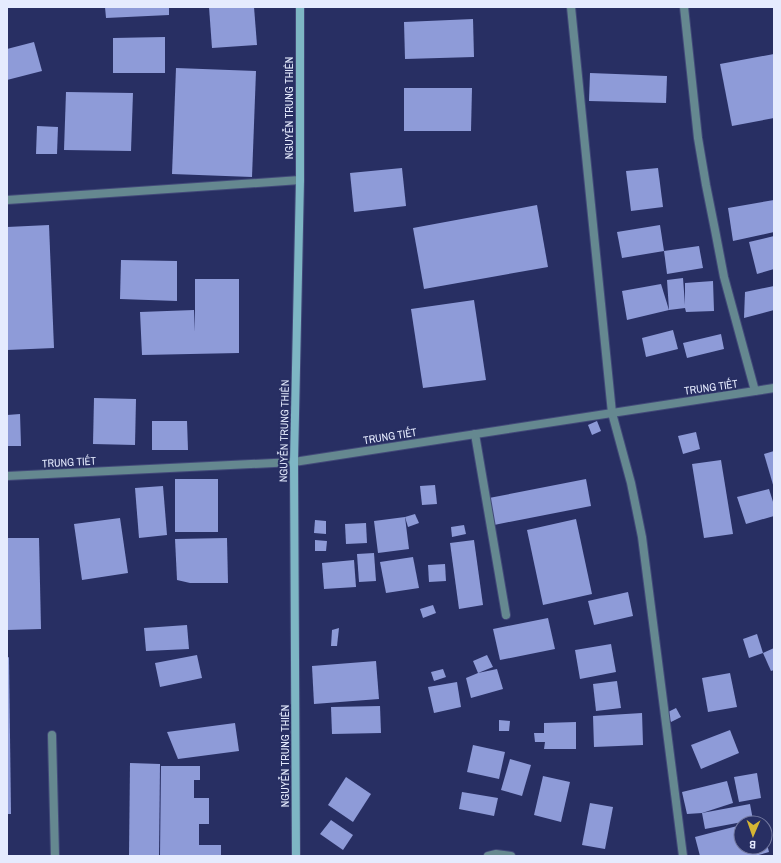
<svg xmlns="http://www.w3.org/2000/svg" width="781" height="863" font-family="'Archivo Narrow',sans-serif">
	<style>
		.building { fill: #8e9bd8 }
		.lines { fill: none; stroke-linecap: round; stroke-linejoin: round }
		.street-casing { stroke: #424979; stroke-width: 10 }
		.secondary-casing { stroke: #424979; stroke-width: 10 }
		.street { stroke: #658890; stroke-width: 8 }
		.secondary { stroke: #7eb6c4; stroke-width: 8 }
		.labels { text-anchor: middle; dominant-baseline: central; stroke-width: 4; stroke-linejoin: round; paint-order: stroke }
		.street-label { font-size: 11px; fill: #e5ebfe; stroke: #282f63 }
	</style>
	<rect width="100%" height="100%" fill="#282f63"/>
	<g class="building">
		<path d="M105 7H169V15L106 18Z"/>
		<path d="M209 7H254L257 45 212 48Z"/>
		<path d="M473 19 474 57 405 59 404 22Z"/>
		<path d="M165 37V73H113V38Z"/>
		<path d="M34 42 42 71 7 80V49Z"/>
		<path d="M774 54V118L732 126 720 64Z"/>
		<path d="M176 68 256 71 252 177 172 174Z"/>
		<path d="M590 73 667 76 666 103 589 101Z"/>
		<path d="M404 88H472L471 131H404Z"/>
		<path d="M66 92 133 93 131 151 64 150Z"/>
		<path d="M37 126 58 127 57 154H36Z"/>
		<path d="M402 168 406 206 354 212 350 173Z"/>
		<path d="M658 168 663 207 631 211 626 171Z"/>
		<path d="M774 200V232L733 241 728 208Z"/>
		<path d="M537 205 548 267 424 289 413 228Z"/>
		<path d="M49 225 54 348 7 350V227Z"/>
		<path d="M660 225 664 251 622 258 617 232Z"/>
		<path d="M774 236V269L757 274 749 242Z"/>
		<path d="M699 246 703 268 667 274 664 251Z"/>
		<path d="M121 260 177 261V301L120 299Z"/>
		<path d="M683 278 685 305V283L713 281 714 311 686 312 685 308 669 310 667 280Z"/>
		<path d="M195 279H239V353L142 355 140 312 194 310 195 332Z"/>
		<path d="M661 284 669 310 627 320 622 291Z"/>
		<path d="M774 286V310L744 318 745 292Z"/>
		<path d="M474 300 486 380 423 388 411 309Z"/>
		<path d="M673 330 678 349 646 357 642 338Z"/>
		<path d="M721 334 724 349 687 358 683 343Z"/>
		<path d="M94 398 136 399 135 445 93 444Z"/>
		<path d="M20 414 21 446H7V415Z"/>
		<path d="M152 421H187L188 450H152Z"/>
		<path d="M597 421 601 431 592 435 588 425Z"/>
		<path d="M696 432 700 449 683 454 678 436Z"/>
		<path d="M774 451V488L764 454Z"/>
		<path d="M721 460 733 534 704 538 692 464Z"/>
		<rect x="175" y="479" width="43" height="53"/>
		<path d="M586 479 591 506 494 525 489 498Z"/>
		<path d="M435 485 437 504 422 505 420 486Z"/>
		<path d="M163 486 167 535 139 538 135 488Z"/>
		<path d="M769 489 774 505V516L746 524 737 497Z"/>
		<path d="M415 514 419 523 408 527 405 517Z"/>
		<path d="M405 517 409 549 378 553 374 521Z"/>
		<path d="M120 518 128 573 82 580 74 524Z"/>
		<path d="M576 519 592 594 543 605 527 530Z"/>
		<path d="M315 520 326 521V534L314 533Z"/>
		<path d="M366 523 367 543 346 544 345 524Z"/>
		<path d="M464 525 466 534 452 537 451 527Z"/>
		<path d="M7 538H39L41 629 7 630Z"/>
		<path d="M227 538 228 583H190L177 580 175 539Z"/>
		<path d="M315 540 327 541 326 551H315Z"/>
		<path d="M474 540 483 605 459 609 450 543Z"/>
		<path d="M374 553 376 581 359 582 357 554Z"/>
		<path d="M413 557 419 588 386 593 380 562Z"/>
		<path d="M354 560 356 587 324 589 322 563Z"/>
		<path d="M445 564 446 581 429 582 428 565Z"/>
		<path d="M628 592 633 616 594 625 588 601Z"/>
		<path d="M433 605 436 613 423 618 420 609Z"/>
		<path d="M548 618 555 649 500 660 493 629Z"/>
		<path d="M187 625 189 649 146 651 144 628Z"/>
		<path d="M339 628 337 646H331L332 630Z"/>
		<path d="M757 634 763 653 749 658 743 639Z"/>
		<path d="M611 644 616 672 580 679 575 650Z"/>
		<path d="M774 648V670L771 671 763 653Z"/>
		<path d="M197 655 202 678 160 687 155 663Z"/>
		<path d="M487 655 493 667 478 673 497 669 503 689 471 698 466 678 478 673 473 661Z"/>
		<path d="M9 657 11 814H7V658Z"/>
		<path d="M376 661 379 699 314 704 312 666Z"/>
		<path d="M443 669 446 677 434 681 431 672Z"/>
		<path d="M730 673 737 707 708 712 702 678Z"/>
		<path d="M617 681 621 708 596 711 593 684Z"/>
		<path d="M457 682 461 707 434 713 428 687Z"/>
		<path d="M380 706 381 733 332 734 331 707Z"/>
		<path d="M676 708 681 717 671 722 666 713Z"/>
		<path d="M642 713 643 745 594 747 593 716Z"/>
		<path d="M499 720 510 721 509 731H499Z"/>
		<path d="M576 722V749H544L545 742H535L534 733H544V723Z"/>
		<path d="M235 723 239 751 178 759 167 732Z"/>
		<path d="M730 730 739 753 701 769 691 745Z"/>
		<path d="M473 745 505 752 499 779 467 772Z"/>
		<path d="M510 759 531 765 522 796 501 790Z"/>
		<path d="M130 763 160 764 159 856H129Z"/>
		<path d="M161 766H200V780H194V798H209V824H199V845H221V856H160Z"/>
		<path d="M757 773 761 798 739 802 734 777Z"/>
		<path d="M543 776 570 782 561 822 534 815Z"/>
		<path d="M346 777 371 794 353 822 328 805Z"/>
		<path d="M727 781 733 803 702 813 687 814 682 792Z"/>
		<path d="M462 792 498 798 494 816 459 809Z"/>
		<path d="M590 803 613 807 605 849 582 845Z"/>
		<path d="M750 804 753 820 705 829 702 813Z"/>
		<path d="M760 819 761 823H749V822Z"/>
		<path d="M331 820 353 835 343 850 320 834Z"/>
		<path d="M741 825V847H765L766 840 769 852 755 856H700L695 837Z"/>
	</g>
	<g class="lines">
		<defs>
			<g id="street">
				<path d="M571 7 612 413 631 483 642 537 683 856"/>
				<path d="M684 7 698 138 706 185 715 230 724 277 755 391"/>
				<path d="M7 200 300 180"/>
				<path d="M475 434 506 615"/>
				<path d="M7 476 294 462 755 391 774 388"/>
				<path d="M52 735 55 856"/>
				<path d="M488 856 496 854 511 856"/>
			</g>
			<path id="secondary" d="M296 856 294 462 300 180V7"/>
		</defs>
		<use href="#street" class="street-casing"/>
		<use href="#secondary" class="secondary-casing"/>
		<use href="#street" class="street"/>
		<use href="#secondary" class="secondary"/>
	</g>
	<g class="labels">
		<g class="street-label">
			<text transform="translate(289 108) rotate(-90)">NGUYỄN TRUNG THIÊN</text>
			<text transform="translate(711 387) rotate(-8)">TRUNG TIẾT</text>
			<text transform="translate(284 431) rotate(-89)">NGUYỄN TRUNG THIÊN</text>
			<text transform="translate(390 436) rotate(-9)">TRUNG TIẾT</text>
			<text transform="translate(69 462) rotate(-3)">TRUNG TIẾT</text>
			<text transform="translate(285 756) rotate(-90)">NGUYỄN TRUNG THIÊN</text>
		</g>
	</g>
	<rect width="781" height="863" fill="none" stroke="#e5ebfe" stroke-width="16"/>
	<g transform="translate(753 835) rotate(182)"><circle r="19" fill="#282f63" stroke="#747aa1"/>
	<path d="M0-3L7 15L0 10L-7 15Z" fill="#d5b534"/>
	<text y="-6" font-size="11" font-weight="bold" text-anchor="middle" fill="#e5ebfe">B</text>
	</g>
</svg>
